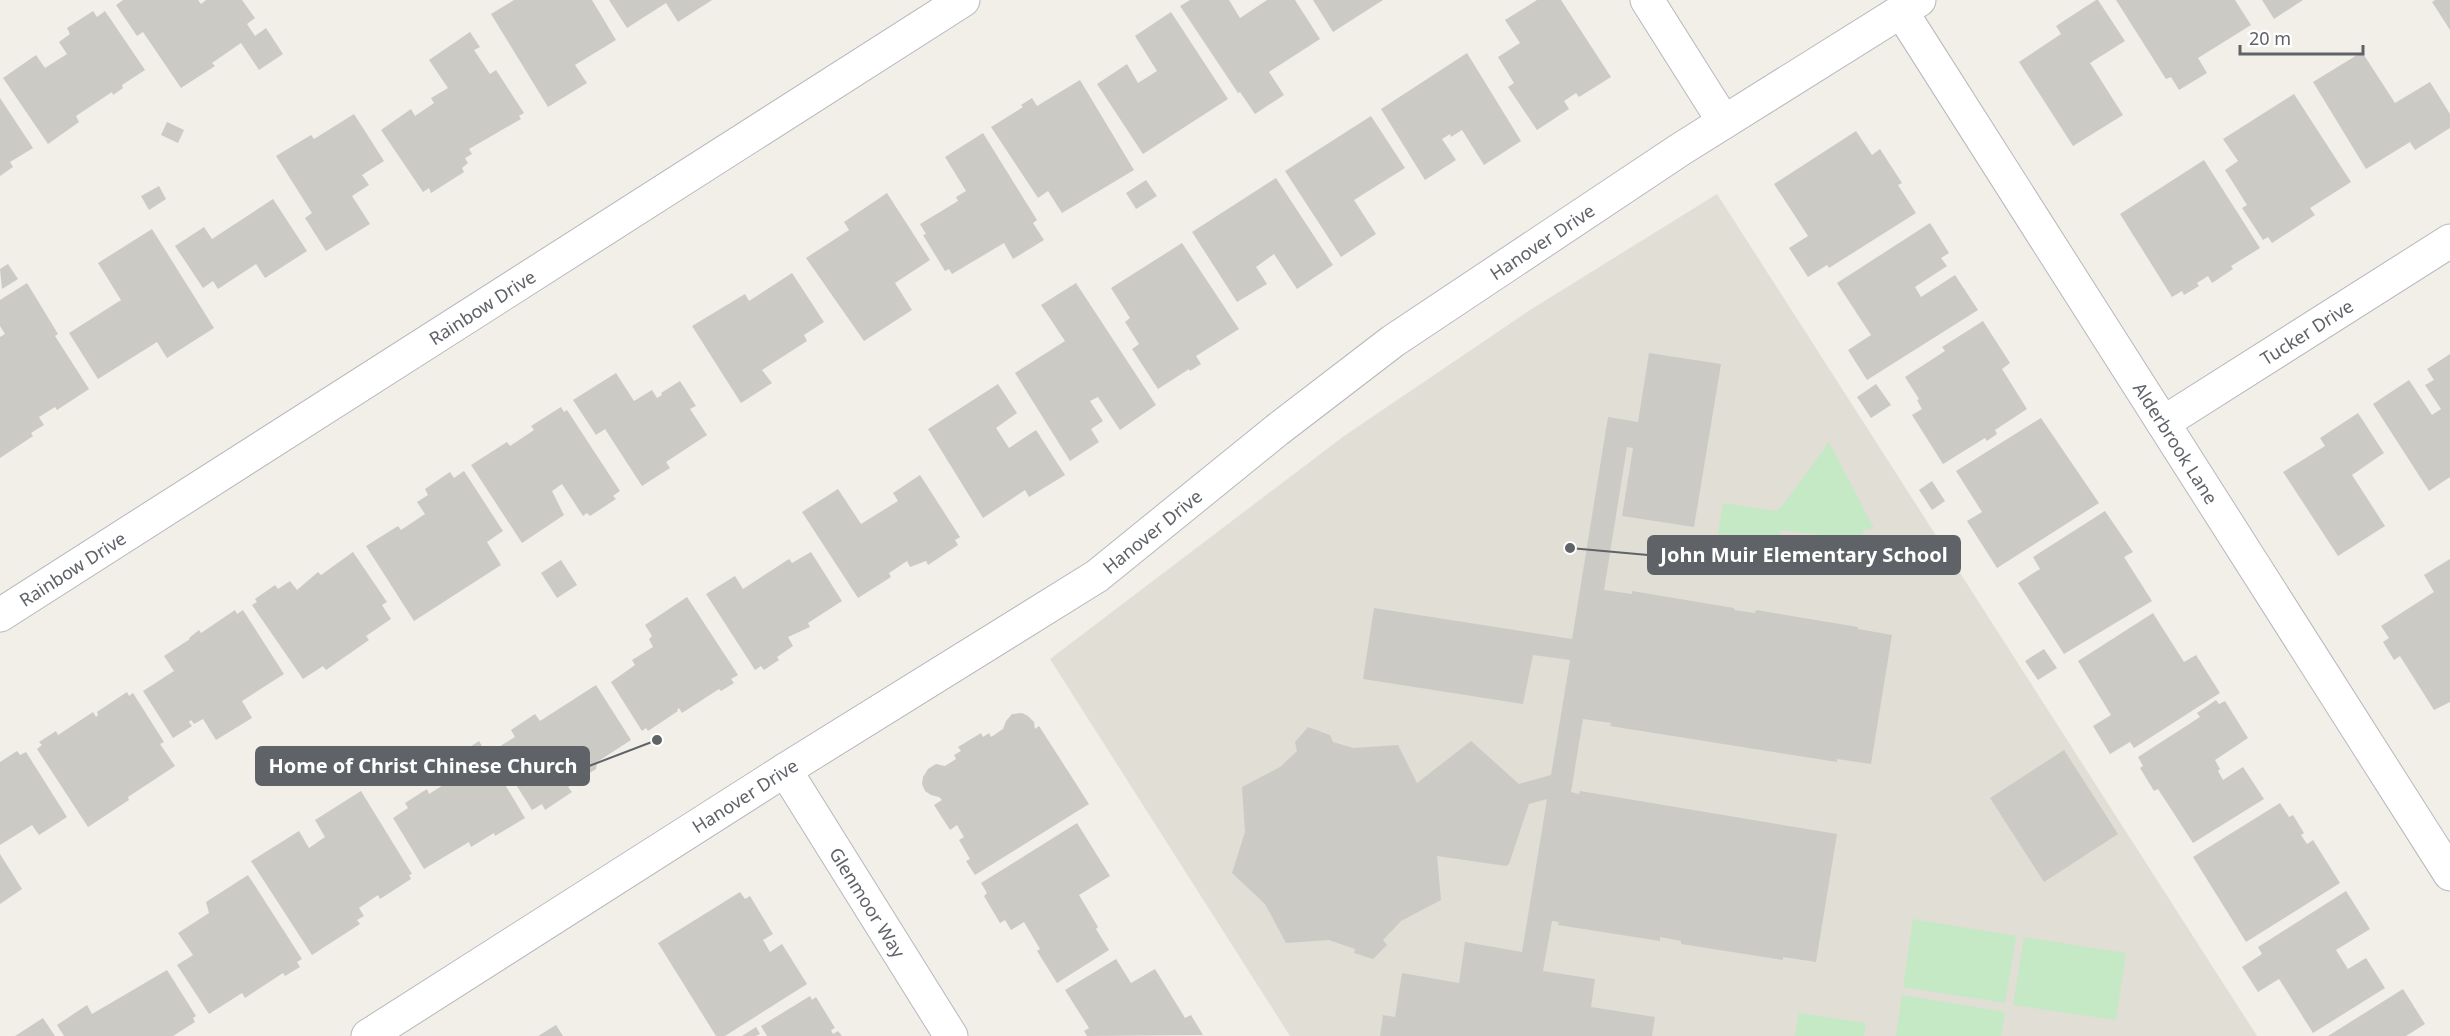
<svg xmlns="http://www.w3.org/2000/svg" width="2450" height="1036" font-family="'Noto Sans',sans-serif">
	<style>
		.education { fill: #e1ded6 }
		.green { fill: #c5e8c5 }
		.building { fill: #cccac5 }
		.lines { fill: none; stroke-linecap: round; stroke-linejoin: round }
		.minor-casing { stroke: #b5b8bc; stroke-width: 35 }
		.tertiary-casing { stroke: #b5b8bc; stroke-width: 35 }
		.minor { stroke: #fff; stroke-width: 33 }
		.tertiary { stroke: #fff; stroke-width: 33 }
		.labels { text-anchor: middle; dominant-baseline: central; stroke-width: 4.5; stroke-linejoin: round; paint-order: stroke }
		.street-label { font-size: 18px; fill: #5f6368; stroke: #fff }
		.leader { fill: none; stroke: #5f6368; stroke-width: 2 }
		.callout-dot { fill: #5f6368; stroke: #fff; stroke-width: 2 }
		.callout { fill: #5f6368; stroke: #5f6368; stroke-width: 2 }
		.callout-label { font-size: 20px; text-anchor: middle; font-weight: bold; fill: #fff }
	</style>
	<rect width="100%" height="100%" fill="#f1efe8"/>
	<path class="education" d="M1717 194 2257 1036H1290L1050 659 1344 436 1530 310Z"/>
	<g class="green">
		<path d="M1829 442 1874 528 1864 530 1860 540 1781 530 1778 543 1718 534 1723 503 1776 511 1783 505Z"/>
		<path d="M1913 919 2016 936 2005 1003 1903 987Z"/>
		<path d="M2024 937 2126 953 2116 1020 2013 1005Z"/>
		<path d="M1902 995 2005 1012 2001 1036H1896Z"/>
		<path d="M1799 1013 1866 1023 1864 1036H1795Z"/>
	</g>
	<g class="building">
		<path d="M123 0H198L201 4 206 0H242L255 18 247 24 255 36 266 28 283 54 259 70 241 43 212 63 215 66 181 88 143 32 137 36 116 5Z"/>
		<path d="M514 0H592L616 40 575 65 587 83 548 107 491 14Z"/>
		<path d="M609 0H712L678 22 666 3 627 28Z"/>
		<path d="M1190 0H1229L1240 18 1267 0H1295L1320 39 1269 72 1284 95 1255 114 1240 92 1238 93 1180 6Z"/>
		<path d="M1313 0H1383L1333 32Z"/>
		<path d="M1537 0H1561L1611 77 1579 97 1576 93 1564 101 1569 109 1537 130 1508 87 1514 83 1498 57 1520 43 1505 20Z"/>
		<path d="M2096 0H2098L2125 41 2090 63 2123 115 2073 146 2019 62 2061 34 2056 26Z"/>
		<path d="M2116 0H2235L2251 25 2198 58 2207 73 2179 90 2171 77 2166 79Z"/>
		<path d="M2262 0H2303L2274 19Z"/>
		<path d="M2435 0H2450V30L2432 2Z"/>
		<path d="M93 11 97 17 105 11 145 70 122 85 123 88 113 95 112 92 76 116 79 122 48 144 3 78 36 55 45 68 67 54 59 42 70 34 67 28Z"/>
		<path d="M1171 12 1228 99 1143 154 1097 84 1127 64 1138 83 1157 71 1135 36Z"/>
		<path d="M470 32 480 47 474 50 490 74 496 70 524 113 519 116 521 119 469 149 472 154 465 158 468 163 462 168 464 172 431 193 429 188 423 192 381 130 411 109 415 116 434 103 431 98 448 88 429 60Z"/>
		<path d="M2362 52 2395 103 2430 82 2450 114V128L2415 150 2410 142 2366 169 2313 82Z"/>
		<path d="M1467 53 1521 141 1484 165 1462 130 1451 137 1450 134 1442 139 1456 160 1425 180 1381 109Z"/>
		<path d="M1080 80 1134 170 1062 213 1048 191 1038 198 991 127 1023 107 1021 105 1032 98 1037 106Z"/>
		<path d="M2294 94 2351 182 2310 208 2315 215 2272 243 2268 237 2263 240 2242 208 2247 205 2225 170 2238 161 2223 139Z"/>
		<path d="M0 98 33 148 10 162 13 167 0 176Z"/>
		<path d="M354 114 384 161 362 175 369 185 352 196 370 224 326 251 305 218 312 213 276 156 311 135 314 139Z"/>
		<path d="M1371 116 1405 168 1354 200 1376 234 1341 257 1285 171Z"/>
		<path d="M167 122 184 130 178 143 161 135Z"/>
		<path d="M1856 131 1872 155 1880 149 1902 183 1898 185 1916 213 1829 268 1827 265 1808 277 1789 248 1808 236 1774 184Z"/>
		<path d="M983 133 1037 220 1033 223 1044 240 1013 259 1004 243 952 274 949 269 945 271 923 235 926 234 920 224 958 201 956 197 966 191 945 157Z"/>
		<path d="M2204 160 2260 248 2231 266 2233 269 2212 283 2208 276 2197 283 2199 286 2184 295 2182 291 2172 297 2120 214Z"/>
		<path d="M1276 178 1333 265 1297 289 1274 254 1256 267 1267 284 1237 302 1192 232Z"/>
		<path d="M1146 180 1157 196 1136 209 1126 193Z"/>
		<path d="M159 186 166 199 149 210 141 196Z"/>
		<path d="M887 193 930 260 895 283 912 310 864 341 806 258 849 230 844 222Z"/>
		<path d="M273 199 307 251 265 278 256 264 218 289 213 281 203 288 175 246 204 227 212 239Z"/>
		<path d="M1930 223 1949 253 1941 258 1947 266 1915 287 1921 297 1955 275 1978 310 1867 380 1848 350 1871 335 1837 283Z"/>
		<path d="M152 229 214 328 167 358 157 342 98 379 69 333 121 300 98 263Z"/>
		<path d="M1182 243 1239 329 1196 356 1201 364 1190 371 1189 369 1158 389 1132 349 1139 344 1125 322 1130 318 1111 288Z"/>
		<path d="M8 264 18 279 2 289 0 269Z"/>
		<path d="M792 273 824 322 804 335 807 341 762 370 772 383 741 403 692 326 745 294 749 301Z"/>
		<path d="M27 283 58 334 55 336 89 389 57 410 55 407 39 417 44 425 31 433 33 436 0 458V337L5 334 0 326V300Z"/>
		<path d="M1076 283 1156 405 1120 430 1098 397 1090 401 1103 421 1091 429 1099 442 1070 461 1015 373 1065 341 1041 305Z"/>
		<path d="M1983 321 2010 363 2002 369 2027 409 1995 430 1997 434 1987 441 1985 438 1943 464 1912 415 1922 409 1917 400 1919 399 1905 377 1945 351 1942 347Z"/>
		<path d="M1649 353 1721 364 1694 527 1622 516 1633 448 1627 447 1604 590 1632 594V591L1734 608V610L1755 613 1756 610 1858 627V629L1892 635 1871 764 1837 759V762L1610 726 1611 723 1583 719 1571 792 1579 794 1580 791 1837 834 1816 962 1783 957V960L1681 944V941L1660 937V941L1558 925 1559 922 1552 921 1543 971 1595 979 1591 1007 1655 1017 1652 1036H1380L1383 1015 1395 1017 1402 973 1459 983 1465 942 1522 952 1547 799 1529 804 1509 864 1506 866 1437 856 1441 900 1401 921 1383 940 1387 945 1373 959 1354 953 1355 949 1329 940 1286 943 1265 904 1232 873 1245 832 1242 787 1280 767 1297 751 1295 742 1308 727 1330 735 1333 742 1353 748 1398 745 1417 783 1471 741 1519 784 1551 775 1570 660 1533 655 1523 704 1363 679 1374 608 1572 639 1608 417 1638 422Z"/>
		<path d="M2450 354V477L2429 491 2373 404 2409 380 2432 415 2441 409 2425 385 2434 380 2427 369Z"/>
		<path d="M616 373 634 401 652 390 657 398 662 395 661 393 680 381 696 406 690 409 707 435 666 462 670 468 642 486 605 429 596 435 573 400Z"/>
		<path d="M998 384 1017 413 996 428 1009 448 1036 430 1065 475 1029 497 1025 490 983 518 928 429Z"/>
		<path d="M1876 384 1891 405 1871 418 1857 397Z"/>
		<path d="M561 407 564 412 567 410 620 491 613 496 616 499 590 516 587 513 583 516 562 484 552 491 564 515 522 543 471 465 507 442 510 446 534 430 531 426Z"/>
		<path d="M2358 413 2384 453 2352 475 2385 526 2338 556 2283 472 2325 446 2320 438Z"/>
		<path d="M2041 418 2099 503 1997 568 1967 521 1982 512 1956 471Z"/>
		<path d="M464 471 503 531 487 542 501 565 414 621 366 546 398 526 401 530 425 514 417 502 428 495 425 489 450 472 454 478Z"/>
		<path d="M920 475 960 537 955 540 958 545 928 565 926 561 910 567 907 561 889 573 891 577 858 598 802 512 838 489 861 524 898 501 893 493Z"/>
		<path d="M1932 481 1945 501 1932 510 1919 490Z"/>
		<path d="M2105 511 2133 552 2124 557 2152 601 2064 654 2018 583 2040 569 2033 557Z"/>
		<path d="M353 552 387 602 382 605 391 619 366 636 369 640 326 670 323 666 303 679 252 605 257 602 255 599 275 585 278 589 290 581 297 590 318 572 321 575Z"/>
		<path d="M811 552 842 601 808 623 810 627 788 637 793 646 777 657 779 660 764 670 761 666 755 670 706 594 735 576 743 589 789 559 792 563Z"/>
		<path d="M2450 559V702L2434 710 2400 656 2394 660 2383 642 2389 638 2381 626 2434 592 2424 575Z"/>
		<path d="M561 560 577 585 557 598 541 573Z"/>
		<path d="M687 597 738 675 731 679 734 683 721 691 719 689 682 713 679 708 677 710 678 711 648 731 646 728 642 731 611 682 635 665 632 660 653 647 649 639 652 636 645 625Z"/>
		<path d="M235 610 237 614 243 610 284 674 242 701 252 718 216 740 203 719 194 724 191 720 189 722 192 726 173 738 143 691 174 671 164 656 190 639 189 638 199 630 201 633Z"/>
		<path d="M2153 613 2184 662 2196 655 2220 693 2134 748 2130 742 2110 754 2093 726 2111 715 2078 661Z"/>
		<path d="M2044 649 2057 668 2038 680 2025 661Z"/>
		<path d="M596 685 631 740 597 762 596 769 568 787 572 792 545 810 542 804 532 810 494 750 515 737 511 730 535 714 540 721Z"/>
		<path d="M127 692 129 696 133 693 164 742 160 744 175 766 128 797 129 800 88 827 37 749 42 745 39 742 56 731 58 735 93 712 96 717 98 715 97 712Z"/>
		<path d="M2216 700 2219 704 2225 701 2248 738 2215 760 2220 769 2218 771 2223 780 2243 767 2264 799 2193 843 2158 789 2154 791 2140 768 2143 766 2138 757 2200 717 2197 713Z"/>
		<path d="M1022 713 1028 716 1034 722 1035 729 1039 726 1089 804 975 875 966 861 970 859 959 840 964 837 957 825 950 830 934 805 942 800 939 797 931 795 925 791 922 784 923 777 928 769 936 764 945 766 956 759 954 755 961 751 958 747 981 733 983 737 989 733 991 737 1003 729 1006 721 1012 714Z"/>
		<path d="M479 741 525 818 495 836 494 833 471 847 469 842 424 869 393 818 408 808 405 803 427 789 429 794 456 777 447 762Z"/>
		<path d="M2064 750 2118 834 2044 882 1990 798Z"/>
		<path d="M17 751 20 755 26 752 67 817 39 835 32 825 0 845V762Z"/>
		<path d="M361 791 412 874 409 875 411 879 380 899 378 895 359 908 364 916 357 920 360 924 312 955 251 861 299 831 309 848 325 837 315 820Z"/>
		<path d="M2280 803 2289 817 2293 815 2304 833 2301 835 2307 844 2313 840 2340 883 2246 942 2193 857Z"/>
		<path d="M1077 823 1110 876 1079 895 1098 927 1096 929 1109 950 1057 983 1037 951 1040 949 1024 922 1011 930 1005 920 1000 923 984 896 987 893 981 883Z"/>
		<path d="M0 854 22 889 0 904Z"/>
		<path d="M248 875 302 959 297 962 300 967 285 976 283 973 245 998 242 993 209 1014 177 965 193 955 178 933 209 913 206 902Z"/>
		<path d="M2346 891 2370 929 2336 950 2348 969 2366 958 2385 988 2313 1033 2279 979 2258 992 2242 967 2262 954 2258 947Z"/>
		<path d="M740 892 745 899 750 896 773 934 763 940 770 952 782 944 807 984 725 1036H716L658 943Z"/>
		<path d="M1116 959 1131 983 1155 969 1185 1018 1191 1015 1203 1035 1087 1036 1084 1031 1089 1028 1065 990Z"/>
		<path d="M167 970 196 1016 193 1018 195 1022 173 1036H64L57 1025 87 1005 92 1014Z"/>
		<path d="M2403 989 2425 1024 2406 1036H2328Z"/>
		<path d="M810 996 812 1000 816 997 835 1028 831 1030 833 1034 838 1031 842 1036H767L761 1026Z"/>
		<path d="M43 1018 55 1036H15Z"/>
		<path d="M556 1025 563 1036H538Z"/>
		<path d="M756 1027 760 1034 756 1036H742Z"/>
	</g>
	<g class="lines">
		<defs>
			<g id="minor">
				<path d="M1647 0 1724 122"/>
				<path id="s1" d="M1901 11 2450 874"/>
				<path id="s2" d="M2163 423 2450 241"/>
				<path id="s3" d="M785 770 951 1036"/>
				<path id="s4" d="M368 1036 785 770 1097 576 1277 430 1393 341 1681 149 1919 0"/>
			</g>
			<g id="tertiary">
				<path id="s5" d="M0 615 963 0"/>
			</g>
		</defs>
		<use href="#minor" class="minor-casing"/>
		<use href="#tertiary" class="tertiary-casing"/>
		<use href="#minor" class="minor"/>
		<use href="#tertiary" class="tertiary"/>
	</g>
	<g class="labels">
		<g class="street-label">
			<text stroke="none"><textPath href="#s4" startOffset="1419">Hanover Drive</textPath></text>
			<text stroke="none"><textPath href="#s5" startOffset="572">Rainbow Drive</textPath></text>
			<text stroke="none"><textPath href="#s2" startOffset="170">Tucker Drive</textPath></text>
			<text stroke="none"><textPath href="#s1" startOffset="512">Alderbrook Lane</textPath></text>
			<text stroke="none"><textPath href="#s4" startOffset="933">Hanover Drive</textPath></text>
			<text stroke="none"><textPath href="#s5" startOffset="86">Rainbow Drive</textPath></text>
			<text stroke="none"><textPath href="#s4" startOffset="447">Hanover Drive</textPath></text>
			<text stroke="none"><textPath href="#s3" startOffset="156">Glenmoor Way</textPath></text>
		</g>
	</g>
	<path class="leader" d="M1570 548L1648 555M657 740L589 766"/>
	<g class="callout-dot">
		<circle cx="1570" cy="548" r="6"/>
		<circle cx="657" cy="740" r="6"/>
	</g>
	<g class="callout">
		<rect x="1648" y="536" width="312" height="38" rx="6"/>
		<rect x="256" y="747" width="333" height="38" rx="6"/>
	</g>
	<g class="callout-label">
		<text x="1804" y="562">John Muir Elementary School</text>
		<text x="423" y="773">Home of Christ Chinese Church</text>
	</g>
	<path d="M2240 45v9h123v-9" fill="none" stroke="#5f6368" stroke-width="3"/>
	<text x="2249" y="45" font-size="18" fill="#5f6368" stroke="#ffffff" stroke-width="4.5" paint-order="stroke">20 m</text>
</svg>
